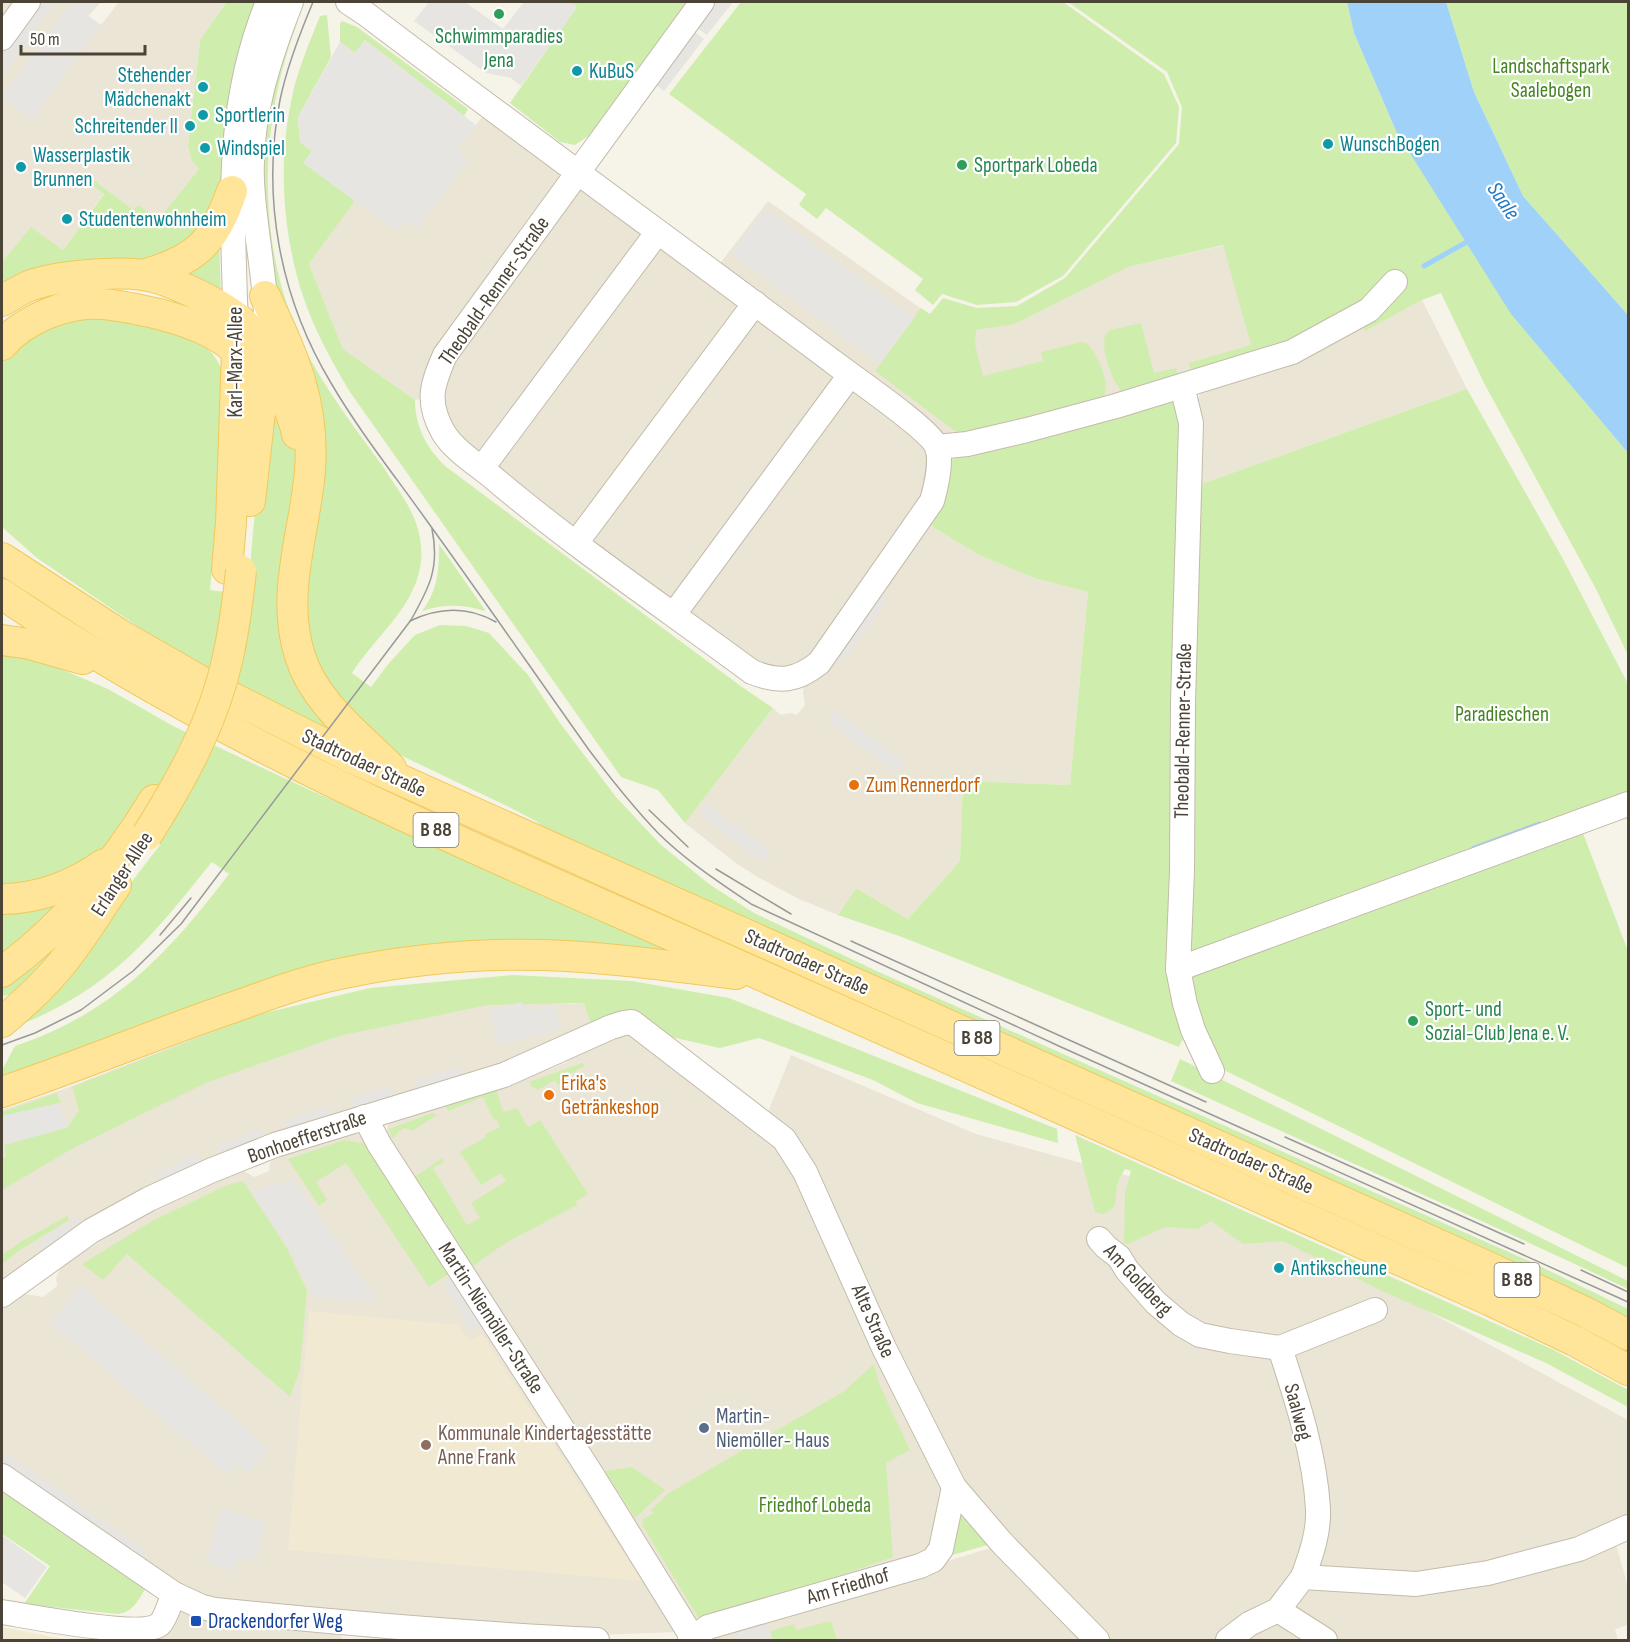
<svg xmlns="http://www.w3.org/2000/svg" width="1630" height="1642" font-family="'Sofia Sans Condensed',sans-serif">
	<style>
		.residential { fill: #ebe5d6 }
		.education { fill: #f1e9d1 }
		.green { fill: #cfeeae }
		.parking { fill: #e7e5e1 }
		.water { fill: #9fd1f9 }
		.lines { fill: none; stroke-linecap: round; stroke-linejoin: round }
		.stream { stroke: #9fd1f9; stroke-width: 5 }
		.minor-casing { stroke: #c3bbaa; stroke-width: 26 }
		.major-casing { stroke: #f1c95c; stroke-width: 32 }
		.minor { stroke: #fff; stroke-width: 24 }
		.major { stroke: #ffe599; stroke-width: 30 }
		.tram { stroke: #999; stroke-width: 1.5 }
		.major-bridge-casing { stroke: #f1c95c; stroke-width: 32; stroke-linecap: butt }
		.major-bridge { stroke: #ffe599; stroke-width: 30 }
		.leisure-dot { fill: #2e9e5b; stroke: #fff; stroke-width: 2 }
		.culture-dot { fill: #0f9aa8; stroke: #fff; stroke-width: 2 }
		.food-dot { fill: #e8710a; stroke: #fff; stroke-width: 2 }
		.service-dot { fill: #5c6f8a; stroke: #fff; stroke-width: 2 }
		.education-dot { fill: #8d6e63; stroke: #fff; stroke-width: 2 }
		.transit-dot { fill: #1a4fb4; stroke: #fff; stroke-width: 2 }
		.labels { text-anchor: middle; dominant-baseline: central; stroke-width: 4.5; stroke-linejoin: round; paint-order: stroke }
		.shield { fill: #fff; stroke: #817b72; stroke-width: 1.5 }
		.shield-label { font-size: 20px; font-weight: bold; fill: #4b4336 }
		.leisure-label { font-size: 21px; fill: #27864d; stroke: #fff; text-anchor: start }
		.park-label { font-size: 21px; fill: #448521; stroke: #fff }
		.culture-label { font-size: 21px; fill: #0d838f; stroke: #fff; text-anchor: start }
		.street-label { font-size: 21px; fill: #4b4336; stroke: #fff }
		.food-label { font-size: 21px; fill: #c56008; stroke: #fff; text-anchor: start }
		.service-label { font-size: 21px; fill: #4e5e75; stroke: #fff; text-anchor: start }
		.education-label { font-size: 21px; fill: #785e54; stroke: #fff; text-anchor: start }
		.transit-label { font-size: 21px; fill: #164399; stroke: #fff; text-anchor: start }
		.water-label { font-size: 22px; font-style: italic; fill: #217ac5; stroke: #fff }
	</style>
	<rect width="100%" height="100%" fill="#f6f3e9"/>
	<g class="residential">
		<path d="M2 2H101L88 16 101 25 119 2H227L200 40 188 144 191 159 199 169 158 220 139 205 133 211 80 176 104 193 63 250 31 227 2 262Z"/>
		<path d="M485 113 559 172V180L425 398 415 400 343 349 309 264 355 201 396 231 404 220 417 228 469 159 457 150Z"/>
		<path d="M580 188 922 441 928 458 926 498 811 657 802 663 776 669 755 661 462 445 442 409 444 372Z"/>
		<path d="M768 201 930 315 1015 324 1128 267 1332 221 1359 310 1100 404 946 438 718 266Z"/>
		<path d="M1422 300 1467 389 1196 486 1197 400 1205 386 1362 319 1366 330Z"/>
		<path d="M928 524 979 555 1037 579 1088 592 1070 785 963 781 960 861 908 919 856 888 838 915 799 899 763 880 737 864 685 823 773 708 781 715 790 713 797 715 805 705 803 693 804 684Z"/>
		<path d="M436 994 568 1004 584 1003 592 1028 515 1063 353 1110 2 1283V1110L64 1089 246 1018 264 1026Z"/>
		<path d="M626 1028 767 1133 790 1161 940 1482 945 1502 944 1520 922 1558 693 1623 386 1133 389 1122 514 1082 555 1067 567 1062 565 1056Z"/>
		<path d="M791 1055 976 1134 1197 1195 1260 1220 1628 1420V1527L1615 1541 1628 1587V1625L1615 1629 1618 1640H708L711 1633 997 1546 956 1472 918 1396 885 1319 844 1233 768 1112Z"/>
		<path d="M353 1132 364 1137 677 1632 599 1635 527 1632 219 1598 196 1592 176 1583 2 1466V1308L16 1295 26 1294 43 1297 57 1286 56 1278 59 1271 67 1262 137 1219 239 1172 244 1171 254 1177 269 1171 270 1162 274 1159Z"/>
		<path d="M177 1610 339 1633 343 1640H139Z"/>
	</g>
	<g class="education">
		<path d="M309 1311 458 1325 470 1341 482 1334 642 1581 288 1550Z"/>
		<path d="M2 1627 64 1639 88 1640H2Z"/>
	</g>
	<g class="green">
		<path d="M227 2H254L255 11 230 104 219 202 179 253 2 291V262L31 227 63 250 104 194 80 175 83 172 133 210 139 205 158 220 199 169 191 159 188 145 200 40Z"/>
		<path d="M568 2H688L591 134 575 145 560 142 510 103 576 8Z"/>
		<path d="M741 2H1063L1164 74 1179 107 1176 143 1063 276 1016 302 977 305 942 294 933 305 915 290 923 279 826 208 817 219 799 205 806 194 669 94Z"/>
		<path d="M1068 2H1347L1354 33 1396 131 1465 238 1580 396 1628 453V655L1596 589 1484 383 1441 293 1422 300 1365 331 1359 311 1312 338 1193 377 1189 363 1251 345 1223 245 1128 267 1015 324 976 330 975 344 983 376 1043 361 1041 352 1081 342 1087 343C1098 357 1110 379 1104 397L959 434 875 371 921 308 930 314 943 298 977 308 1017 306 1065 278 1179 144 1182 107 1167 72Z"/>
		<path d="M1446 2H1628V315L1523 196 1474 92Z"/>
		<path d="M327 15 331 57 298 117 300 142 312 151 304 163 355 201 309 264 343 349 415 400C415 427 427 448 445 466L742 687 773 708 685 823 658 790 621 777 350 392C331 360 313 328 302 293 283 233 278 165 291 102 296 73 309 44 320 16Z"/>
		<path d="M298 21C255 134 255 265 317 371 337 405 361 436 384 468 395 486 409 503 416 523 421 537 423 553 420 568 412 610 374 638 352 673L371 687 389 663 415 635 440 625 466 626 489 633 528 675 560 723 616 797 660 844 709 884 754 913 881 973 1529 1261 1628 1309V1322L555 835 534 820 509 807 398 754 355 723 303 644 311 502 271 286 263 184 267 131 275 82 287 43Z"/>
		<path d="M342 21 357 27 468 109 464 116 365 40 355 53 340 42V23Z"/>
		<path d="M219 238 221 296 180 270Z"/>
		<path d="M91 317C127 320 173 325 204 346 212 351 217 360 221 368L222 461 210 590 248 595 253 531 270 383 295 447 297 488 286 614 351 748 199 665 140 628 37 558 2 527V360C32 328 50 327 91 317Z"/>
		<path d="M1141 323 1154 373 1176 368 1178 376 1122 392C1111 378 1101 352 1105 335L1110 330Z"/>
		<path d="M1467 389 1563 559 1628 684V798L1195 958 1183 943 1196 486Z"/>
		<path d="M1163 400 1175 403 1180 408 1187 1030 1179 1047 902 937 838 915 856 888 908 919 960 861 963 781 1070 785 1088 592 1037 579 979 555 928 524 947 464 959 454Z"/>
		<path d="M439 544 485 610 484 611C463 604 443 604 422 611 438 591 439 569 439 544Z"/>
		<path d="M2 650 28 655 108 689 175 727 312 791 690 955 470 950 2 1084V1070L15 1046C113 1013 168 954 229 874L212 862C189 890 166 920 140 946 107 980 65 1007 22 1024L160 845 124 817 96 860 58 879 2 889Z"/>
		<path d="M1581 828 1628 951V1268L1226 1071 1220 1066 1194 1009 1191 970Z"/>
		<path d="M62 900 2 959V912Z"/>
		<path d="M73 932 15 994 2 996V983Z"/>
		<path d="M512 975 632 981 729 998 1057 1129 1058 1143 917 1103 873 1080 759 1038 720 1048 671 1037 592 1028 584 1003 488 1005 339 1036 208 1082 75 1147 2 1190V1158L6 1156 4 1145 68 1127 79 1110 72 1087 256 1015 370 988Z"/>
		<path d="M1180 1059 1628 1281V1289C1477 1217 1323 1151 1171 1081Z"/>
		<path d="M582 1063 585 1066 566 1076 568 1080 558 1085 555 1080 538 1090 531 1086 529 1082Z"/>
		<path d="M497 1089V1092L503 1112 517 1108 528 1127 540 1120 588 1194 576 1201 577 1205 504 1244 473 1266 444 1220 442 1221 415 1177 442 1158 444 1162 433 1168 467 1225 480 1218 471 1203 506 1181 501 1173 481 1185 460 1152 486 1137 485 1134 500 1127 496 1119 494 1120 483 1097 448 1111 445 1105Z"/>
		<path d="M57 1093 61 1103 2 1116V1112Z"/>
		<path d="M432 1113 437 1115 412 1131 405 1128 399 1131 395 1137 392 1138 389 1129Z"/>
		<path d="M1075 1135 1554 1350 1628 1390V1407L1546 1363 1382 1291 1283 1241 1243 1244 1211 1221 1197 1229 1165 1227 1128 1244 1124 1243 1125 1193 1131 1171 1125 1169C1122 1174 1118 1180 1117 1186 1114 1202 1120 1207 1103 1214L1095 1212Z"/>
		<path d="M344 1140 367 1144 451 1272 429 1287 346 1163 316 1182 327 1200 319 1206 288 1159Z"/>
		<path d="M243 1181 287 1248 307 1291 300 1369 290 1397 127 1254 103 1280 82 1264 152 1221 227 1185Z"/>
		<path d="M67 1216 69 1220 20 1250 2 1264V1255L22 1241Z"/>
		<path d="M874 1364 880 1386 910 1450 886 1463 893 1557 801 1589 704 1617H698L642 1525 643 1519 654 1513 651 1510 669 1493 843 1392Z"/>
		<path d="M632 1467 665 1490 635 1518 605 1471Z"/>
		<path d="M2 1487 147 1586C139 1599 133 1613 117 1614L24 1604 50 1566 2 1534Z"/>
		<path d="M956 1502 995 1543 949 1556Z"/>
		<path d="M831 1621 837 1640H773L770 1631 794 1624 796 1630Z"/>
	</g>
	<g class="parking">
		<path d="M38 2H56L2 77V52Z"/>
		<path d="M72 2 98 3 88 16 101 25 32 119 2 97Z"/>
		<path d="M429 2H465L503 29 524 2H569L577 7 521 86 511 78 486 73 414 21Z"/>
		<path d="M715 2H733L707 35 696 27Z"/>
		<path d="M693 31 704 39 664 91 653 83Z"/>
		<path d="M365 40 476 125 457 150 469 159 417 229 404 220 396 231 303 163 312 151 300 142 298 117 340 42 355 53Z"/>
		<path d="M766 208 914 318 880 364 731 253Z"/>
		<path d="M879 592 889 599 841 664 831 656Z"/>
		<path d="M835 710 904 762 896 773 827 721Z"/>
		<path d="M707 805 771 852 763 862 699 815Z"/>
		<path d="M522 1002 525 1012 555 1005 561 1029 498 1045 489 1010Z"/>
		<path d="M458 1068 462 1079 417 1092 414 1081Z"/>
		<path d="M392 1086 395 1098 353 1110 349 1098Z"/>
		<path d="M59 1103 68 1127 4 1145 6 1156 2 1158V1116Z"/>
		<path d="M327 1106 331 1117 288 1132 284 1121Z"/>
		<path d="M261 1129 265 1140 222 1155 218 1144Z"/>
		<path d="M198 1153 203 1164 161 1183 156 1173Z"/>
		<path d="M293 1178 328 1228 378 1302 314 1297 285 1242 252 1194 274 1181 278 1187Z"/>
		<path d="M77 1217 83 1227 44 1251 38 1241Z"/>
		<path d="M455 1276 484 1325 472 1333 443 1284Z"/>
		<path d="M81 1286 269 1449 247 1474 237 1465 227 1475 50 1322Z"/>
		<path d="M2 1451 147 1551 140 1561 2 1466Z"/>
		<path d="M223 1509 266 1523 256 1562 238 1558 234 1571 205 1562Z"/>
		<path d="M2 1535 47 1567 25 1598 2 1582Z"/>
		<path d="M766 1620 772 1639 735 1640 732 1631Z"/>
	</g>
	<path class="water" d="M1347 2H1446L1474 92 1523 196 1628 315V453L1511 314 1396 131 1354 33Z"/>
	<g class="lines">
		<g class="stream">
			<path d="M1424 266 1472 239"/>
			<path d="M1474 848 1539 824"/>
		</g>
		<defs>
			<g id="minor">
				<path d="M348 2 366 14C520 131 677 245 832 361 851 376 930 429 937 447 942 461 936 487 932 501L819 663C796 681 780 683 752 672 667 609 578 549 497 481 480 466 455 452 443 432 426 401 432 385 445 355L702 2"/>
				<path d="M2 38 28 2"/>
				<path d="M266 314C264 269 254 225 252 181 249 118 269 58 291 2"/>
				<path d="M236 331C233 216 223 111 268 2"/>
				<path d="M1182 386 1191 423 1183 703 1182 871 1178 969 1185 1004 1193 1030 1212 1071"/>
				<path d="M937 447 967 444 1027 430 1116 406 1292 352 1369 310 1395 282"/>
				<path d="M482 468 657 233"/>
				<path d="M576 543 755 303"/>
				<path d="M674 614 850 375"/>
				<path d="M1178 969 1628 804"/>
				<path d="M365 1117 379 1144 592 1475 694 1640"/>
				<path d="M1099 1239 1106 1247 1119 1257 1127 1270 1156 1303 1181 1324 1200 1335 1230 1341 1280 1348 1375 1310"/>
				<path d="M2 1295 91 1231 149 1199 210 1171 275 1145 504 1075 611 1027 624 1023 632 1022 784 1139 805 1172 884 1348 954 1487 1002 1543 1097 1640"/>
				<path d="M1280 1348C1297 1400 1315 1455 1318 1509 1319 1533 1311 1555 1303 1577"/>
				<path d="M2 1476 174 1594 202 1607 215 1610C342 1623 470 1634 597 1640"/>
				<path d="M1278 1610 1325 1640"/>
				<path d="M2 1612C28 1616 142 1639 160 1624 166 1618 170 1602 174 1594"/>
				<path d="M690 1640 708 1627 920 1566 933 1560 941 1549 954 1487"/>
				<path d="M1228 1640 1249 1624 1278 1610 1303 1577 1416 1584 1488 1573 1579 1549 1628 1527"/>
			</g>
			<g id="major">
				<path d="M143 275C196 260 214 243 232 191"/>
				<path d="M265 296C293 356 315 402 310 471 305 532 280 594 300 656 314 702 358 735 391 768"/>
				<path d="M2 301C10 296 20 290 29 286 55 276 115 271 143 275 168 278 226 306 244 324 258 337 258 354 267 369 279 390 292 409 297 434"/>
				<path d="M2 345C24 319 66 302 101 304 120 305 140 310 159 314 188 322 214 330 237 351L231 523 227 569"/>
				<path d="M250 501 265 367"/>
				<path d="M2 558 119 634 211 687 352 758 1484 1265 1585 1312 1628 1335"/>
				<path d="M2 594C218 742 463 843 702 949 965 1065 1226 1183 1489 1300L1575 1341 1628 1370"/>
				<path d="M2 640 30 644 83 659"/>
				<path d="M2 899C38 899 75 885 104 864"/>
				<path d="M2 972C65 926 113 867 154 800"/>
				<path d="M2 1022C21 1006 41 988 58 968 80 942 97 913 116 885"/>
				<path d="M2 1092C82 1065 160 1032 240 1005 272 993 305 981 339 974 405 960 475 953 542 955 607 957 671 966 736 974"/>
			</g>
		</defs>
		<use href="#minor" class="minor-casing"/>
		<use href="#major" class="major-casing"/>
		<use href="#minor" class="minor"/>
		<use href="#major" class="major"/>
		<g class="tram">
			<path d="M313 2C300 33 287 66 280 100 261 198 280 298 331 383 359 431 395 476 427 521 482 597 535 674 589 750 611 779 633 807 658 833 685 860 719 882 751 904L1061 1047 1628 1302"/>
			<path d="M410 621C439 607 468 606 496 622"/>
			<path d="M649 810 688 847"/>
			<path d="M716 869 791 914"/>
			<path d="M160 935 191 898"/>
			<path d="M851 941 1206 1102"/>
			<path d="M2 1045 35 1033 81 1010 133 971 181 924 411 620C429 588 440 568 432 529"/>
			<path d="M1285 1137 1524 1244"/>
			<path d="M1581 1270 1628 1292"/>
		</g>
		<defs>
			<path id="major-bridge" d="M147 835C182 779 214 722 228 657 234 629 238 600 241 571"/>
		</defs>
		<use href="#major-bridge" class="major-bridge-casing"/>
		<use href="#major-bridge" class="major-bridge"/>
	</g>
	<g class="leisure-dot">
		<circle cx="499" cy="14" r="6"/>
		<circle cx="962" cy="165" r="6"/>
		<circle cx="1413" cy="1021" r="6"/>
	</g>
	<g class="culture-dot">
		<circle cx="577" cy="71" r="6"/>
		<circle cx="203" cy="87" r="6"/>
		<circle cx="203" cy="115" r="6"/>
		<circle cx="190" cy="126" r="6"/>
		<circle cx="1328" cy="144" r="6"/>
		<circle cx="205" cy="148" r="6"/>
		<circle cx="21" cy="167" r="6"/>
		<circle cx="67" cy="219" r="6"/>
		<circle cx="1279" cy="1268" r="6"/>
	</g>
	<g class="food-dot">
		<circle cx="854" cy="785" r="6"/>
		<circle cx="549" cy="1095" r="6"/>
	</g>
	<circle class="service-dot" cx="704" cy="1428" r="6"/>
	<circle class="education-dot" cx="426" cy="1445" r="6"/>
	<rect class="transit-dot" x="190" y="1615" width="12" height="12" rx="3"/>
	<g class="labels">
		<g class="shield">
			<rect x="413.5" y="813" width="45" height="34" rx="4.5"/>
			<rect x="954.5" y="1021" width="45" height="34" rx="4.5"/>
			<rect x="1494.5" y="1263" width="45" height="34" rx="4.5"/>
		</g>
		<g class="shield-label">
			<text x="436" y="830">B 88</text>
			<text x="977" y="1038">B 88</text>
			<text x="1517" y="1280">B 88</text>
		</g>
		<g class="leisure-label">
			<text x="499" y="36" text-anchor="middle">Schwimmparadies<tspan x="499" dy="24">Jena</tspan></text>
			<text x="974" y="165">Sportpark Lobeda</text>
			<text x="1425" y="1009">Sport- und<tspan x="1425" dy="24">Sozial-Club Jena e. V.</tspan></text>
		</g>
		<g class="park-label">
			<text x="1551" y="66">Landschaftspark<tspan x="1551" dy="24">Saalebogen</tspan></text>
			<text x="1502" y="714">Paradieschen</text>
			<text x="815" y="1505">Friedhof Lobeda</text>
		</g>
		<g class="culture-label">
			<text x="589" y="71">KuBuS</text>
			<text x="191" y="75" text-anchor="end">Stehender<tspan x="191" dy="24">Mädchenakt</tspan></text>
			<text x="215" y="115">Sportlerin</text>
			<text x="178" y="126" text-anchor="end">Schreitender II</text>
			<text x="1340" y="144">WunschBogen</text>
			<text x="217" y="148">Windspiel</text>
			<text x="33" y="155">Wasserplastik<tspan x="33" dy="24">Brunnen</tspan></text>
			<text x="79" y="219">Studentenwohnheim</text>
			<text x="1291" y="1268">Antikscheune</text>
		</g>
		<g class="street-label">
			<text transform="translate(494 291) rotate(-55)">Theobald-Renner-Straße</text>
			<text transform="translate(235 362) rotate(-90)">Karl-Marx-Allee</text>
			<text transform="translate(1183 731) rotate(-89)">Theobald-Renner-Straße</text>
			<text transform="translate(364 763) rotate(25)">Stadtrodaer Straße</text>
			<text transform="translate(122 874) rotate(-57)">Erlanger Allee</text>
			<text transform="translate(807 962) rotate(24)">Stadtrodaer Straße</text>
			<text transform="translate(307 1137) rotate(-19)">Bonhoefferstraße</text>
			<text transform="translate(1251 1161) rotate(24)">Stadtrodaer Straße</text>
			<text transform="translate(1138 1280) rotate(47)">Am Goldberg</text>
			<text transform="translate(491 1318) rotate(57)">Martin-Niemöller-Straße</text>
			<text transform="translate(873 1321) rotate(66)">Alte Straße</text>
			<text transform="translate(1298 1412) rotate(75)">Saalweg</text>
			<text transform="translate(848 1586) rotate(-16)">Am Friedhof</text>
		</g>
		<g class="food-label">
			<text x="866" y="785">Zum Rennerdorf</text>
			<text x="561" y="1083">Erika's<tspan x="561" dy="24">Getränkeshop</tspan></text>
		</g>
		<g class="service-label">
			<text x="716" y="1416">Martin-<tspan x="716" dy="24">Niemöller- Haus</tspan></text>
		</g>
		<g class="education-label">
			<text x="438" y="1433">Kommunale Kindertagesstätte<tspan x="438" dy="24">Anne Frank</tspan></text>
		</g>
		<g class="transit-label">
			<text x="208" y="1621">Drackendorfer Weg</text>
		</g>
		<g class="water-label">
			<text transform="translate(1503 201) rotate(56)">Saale</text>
		</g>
	</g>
	<rect width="1630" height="1642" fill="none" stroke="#4b4336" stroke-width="6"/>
	<path d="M21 45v9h124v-9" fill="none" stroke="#4b4336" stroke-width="3"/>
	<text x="30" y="45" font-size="18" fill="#4b4336" stroke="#ffffff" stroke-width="4.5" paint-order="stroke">50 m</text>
</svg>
